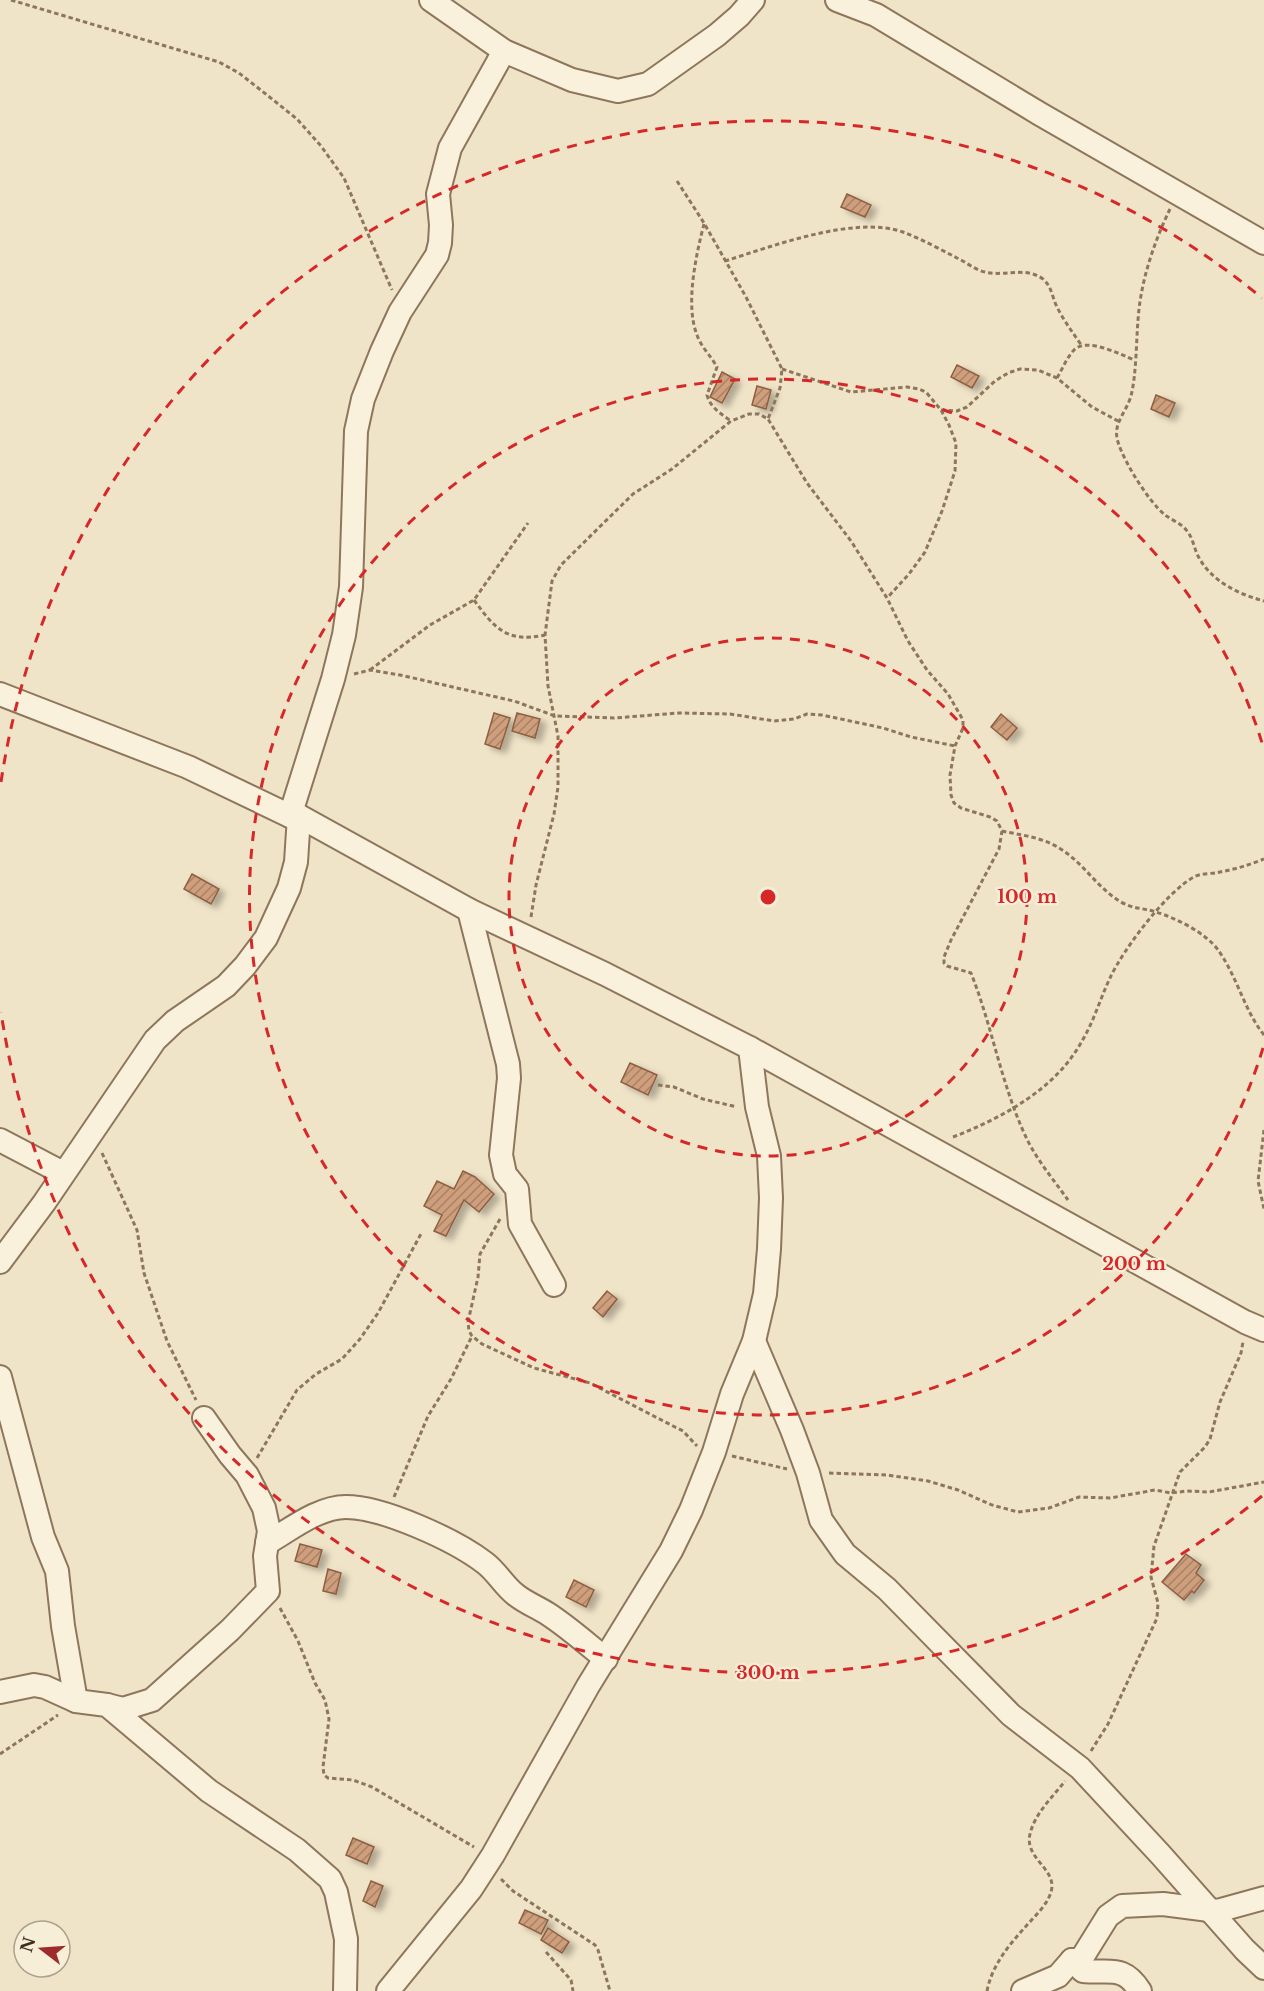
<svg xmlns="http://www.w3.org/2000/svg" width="1264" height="1991" font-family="'Libre Baskerville',serif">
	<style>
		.building { fill: url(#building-hatch); stroke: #8d5f41; stroke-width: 1.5; filter: url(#shadow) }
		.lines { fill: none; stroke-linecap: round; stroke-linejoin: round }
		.minor-casing { stroke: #8d765c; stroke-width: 26 }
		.path { stroke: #8d765c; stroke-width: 3; stroke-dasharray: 4.5 3; stroke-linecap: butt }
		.minor { stroke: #faf1dc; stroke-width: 22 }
		.ring { fill: none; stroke: #d62828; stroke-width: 3; stroke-dasharray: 10 8 }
		.centre { fill: #d62828; stroke: #f7eed8; stroke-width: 3 }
		.ring-label { font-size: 18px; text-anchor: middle; font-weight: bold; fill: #d62828; stroke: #f7eed8; stroke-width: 4.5; stroke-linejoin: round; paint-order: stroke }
	</style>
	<defs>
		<pattern id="building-hatch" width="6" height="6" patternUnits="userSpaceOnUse" patternTransform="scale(1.5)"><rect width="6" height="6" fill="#cf9f7d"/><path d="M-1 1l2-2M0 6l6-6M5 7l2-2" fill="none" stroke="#a98266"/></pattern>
		<filter id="shadow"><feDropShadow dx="6" dy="4" stdDeviation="3" flood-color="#0004"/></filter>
	</defs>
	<rect width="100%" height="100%" fill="#f0e4c8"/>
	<g class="building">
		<path d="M847 194 871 205 865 217 841 207Z"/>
		<path d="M957 365 979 376 972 388 951 377Z"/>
		<path d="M722 372 735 379 722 403 710 397Z"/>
		<path d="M757 386 771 390 766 409 752 405Z"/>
		<path d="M1156 395 1175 403 1169 417 1151 409Z"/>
		<path d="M494 713 510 718 500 749 485 744Z"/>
		<path d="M517 713 540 719 535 738 512 731Z"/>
		<path d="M1001 714 1017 728 1007 740 991 727Z"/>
		<path d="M192 874 219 889 211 904 184 889Z"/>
		<path d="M630 1063 657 1075 648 1095 621 1082Z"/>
		<path d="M463 1171 475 1177 494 1194 479 1212 464 1200 446 1236 434 1231 442 1215 424 1206 437 1181 454 1189Z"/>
		<path d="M607 1291 617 1299 603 1317 593 1308Z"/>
		<path d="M300 1544 322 1550 317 1567 295 1561Z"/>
		<path d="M1186 1554 1201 1565 1196 1573 1204 1580 1194 1593 1192 1591 1184 1600 1162 1582Z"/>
		<path d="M328 1569 341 1573 336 1594 323 1591Z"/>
		<path d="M574 1580 594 1590 586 1607 566 1597Z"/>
		<path d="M353 1838 374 1847 367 1864 346 1855Z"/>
		<path d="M371 1881 383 1886 375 1907 363 1901Z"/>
		<path d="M525 1910 548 1920 541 1934 519 1923Z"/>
		<path d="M548 1928 569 1942 562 1953 541 1940Z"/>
	</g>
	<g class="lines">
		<defs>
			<g id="minor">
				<path d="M431 0 504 51 572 80 618 91 648 84 717 35 739 16 753 0"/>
				<path d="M837 0 876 15 1040 114 1264 243"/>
				<path d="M0 694 188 767 290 816H299L469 910 605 974 750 1048 1245 1322 1264 1330"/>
				<path d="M290 816 333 679 344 635 351 587 356 431 363 399 382 351 400 312 437 255 440 243 441 225 438 194 450 148 504 51"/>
				<path d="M469 910 508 1064 509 1078 501 1155 505 1174 517 1189 520 1224 554 1285"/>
				<path d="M0 1140 63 1173"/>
				<path d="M0 1262 44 1203 155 1040 175 1021 226 986 245 966 266 938 289 888 296 862 299 816"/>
				<path d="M754 1341 792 1430 808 1473 821 1520 845 1554 887 1589 1011 1715 1080 1768 1160 1854 1245 1950 1264 1968"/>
				<path d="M0 1377 43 1537 57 1571 63 1626 76 1701"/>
				<path d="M267 1543C290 1530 318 1507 346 1507 383 1507 455 1540 485 1563 497 1572 504 1586 516 1595 526 1603 537 1607 548 1614 568 1627 587 1644 606 1659"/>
				<path d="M0 1692 34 1685 45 1687 76 1701 107 1705 209 1791 297 1850 330 1879 336 1892 346 1939 345 1991"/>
				<path d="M107 1705 123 1709 152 1700 230 1630 268 1591 265 1556 269 1531 264 1508 247 1475 230 1455 204 1418"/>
				<path d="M1072 1960 1083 1971C1110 1974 1123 1964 1140 1991"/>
				<path d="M388 1991 471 1889 493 1855 588 1686 671 1551 691 1510 714 1452 732 1394 754 1341 765 1294 769 1249 771 1198 769 1156 757 1107 750 1048"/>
				<path d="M1023 1991 1058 1976 1072 1960 1080 1961 1108 1916 1122 1906 1163 1904 1217 1911 1264 1898"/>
			</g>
		</defs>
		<use href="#minor" class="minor-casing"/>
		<g class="path">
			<path d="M11 0 219 62 239 73 262 91 297 119 321 146 344 178 392 290"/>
			<path d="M677 181 704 223 746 297 782 369 780 388 768 419"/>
			<path d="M1170 209C1155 240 1143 275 1139 309 1136 335 1137 372 1131 396 1126 413 1112 424 1118 442 1124 462 1149 502 1165 515 1172 520 1182 524 1187 531 1193 538 1194 548 1198 556 1211 581 1238 594 1264 601"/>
			<path d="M704 224C696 255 685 305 697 335 701 347 711 356 717 367L707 395C710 407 721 414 731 421"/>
			<path d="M725 261C773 246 855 215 903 232 921 239 940 249 957 258 966 262 975 270 985 272 1005 277 1025 266 1043 279 1052 287 1052 297 1057 307 1064 321 1073 333 1082 346"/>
			<path d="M782 369 851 392 907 387 919 389 926 392 941 410 949 425 956 443 955 471 942 511 925 552 909 574 888 597"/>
			<path d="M1057 378C1063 368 1067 357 1075 349 1088 338 1120 354 1134 360"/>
			<path d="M941 410 957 411 967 407 995 381 1008 373 1020 369 1038 370 1057 378 1092 407 1118 421"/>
			<path d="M474 600C495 629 507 643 545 635"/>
			<path d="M370 670 430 625 474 600 528 523"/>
			<path d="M354 674 370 670 400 675 514 701 555 716 614 718 679 713 730 714 774 721 794 719 807 714 822 715 883 728 911 737 955 746"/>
			<path d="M1002 831C1020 835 1042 837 1059 848 1083 862 1097 888 1121 902 1133 909 1144 908 1156 912 1176 918 1206 933 1218 950 1237 976 1244 1010 1264 1035"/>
			<path d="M531 917 536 885 554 814 558 787V736L548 686 545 635 552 581 561 565 633 494 672 469 731 421 749 414H759L768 419 807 483 851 541 887 598 908 641 927 670 948 694 963 720V728L955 746 950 775 951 795 954 803 961 808 990 817 997 821 1002 831 999 849 951 940 944 957V963L947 966 971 973C992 1026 1001 1083 1025 1135 1036 1159 1053 1179 1068 1200"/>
			<path d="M658 1085 674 1087 703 1099 737 1107"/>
			<path d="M1264 1130 1258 1181 1264 1209"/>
			<path d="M953 1137C1002 1118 1056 1089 1082 1041 1094 1021 1100 999 1110 978 1123 950 1166 892 1194 877 1201 873 1212 874 1220 872 1236 869 1249 865 1264 859"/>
			<path d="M102 1153 137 1230 144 1273 167 1341 196 1400"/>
			<path d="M500 1219 480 1254 478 1277 468 1322 469 1331 472 1336 482 1344 534 1368 590 1383 673 1426 683 1431 697 1446"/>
			<path d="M732 1456 787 1469"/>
			<path d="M257 1458 297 1390 316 1374 342 1359 360 1339 378 1313 422 1232"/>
			<path d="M829 1473 887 1475 928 1481 958 1490 992 1505 1018 1512 1049 1508 1079 1497 1110 1498 1155 1490 1171 1493 1187 1491 1209 1492 1264 1482"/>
			<path d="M394 1497 428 1416 451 1379 472 1336"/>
			<path d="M280 1608 298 1641 315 1683 325 1700 329 1719 323 1767 324 1775 328 1778 353 1780 372 1787 474 1847"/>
			<path d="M1091 1751 1108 1724 1157 1618 1158 1603 1151 1577 1154 1546 1180 1472 1205 1447 1210 1439 1220 1402 1241 1353 1243 1342"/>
			<path d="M0 1754 58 1715"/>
			<path d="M501 1879 513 1891 595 1945 598 1950 610 1991"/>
			<path d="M546 1952 571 1980 573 1991"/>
			<path d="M987 1991C992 1965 1009 1945 1027 1925 1036 1915 1047 1905 1051 1892 1058 1869 1024 1859 1030 1834 1035 1813 1052 1798 1065 1781"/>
		</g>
		<use href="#minor" class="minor"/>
	</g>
	<g class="ring">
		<circle cx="768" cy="897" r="259"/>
		<path d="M1263 1048A518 518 0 1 1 1263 746"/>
		<path d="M1262 1496A776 776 0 0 1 1 1012M1 782A776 776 0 0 1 1262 298"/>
	</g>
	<circle cx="768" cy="897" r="9" class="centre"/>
	<g class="ring-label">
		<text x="1027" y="903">100 m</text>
		<text x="1134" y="1270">200 m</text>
		<text x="768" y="1679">300 m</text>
	</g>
	<g transform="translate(42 1949) rotate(287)"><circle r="28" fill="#f7eed8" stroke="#ada18e" stroke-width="1.5"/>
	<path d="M0-4.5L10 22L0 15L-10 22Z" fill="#9e2a2b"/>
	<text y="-9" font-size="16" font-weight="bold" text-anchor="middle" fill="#3d2e20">N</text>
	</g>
</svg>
